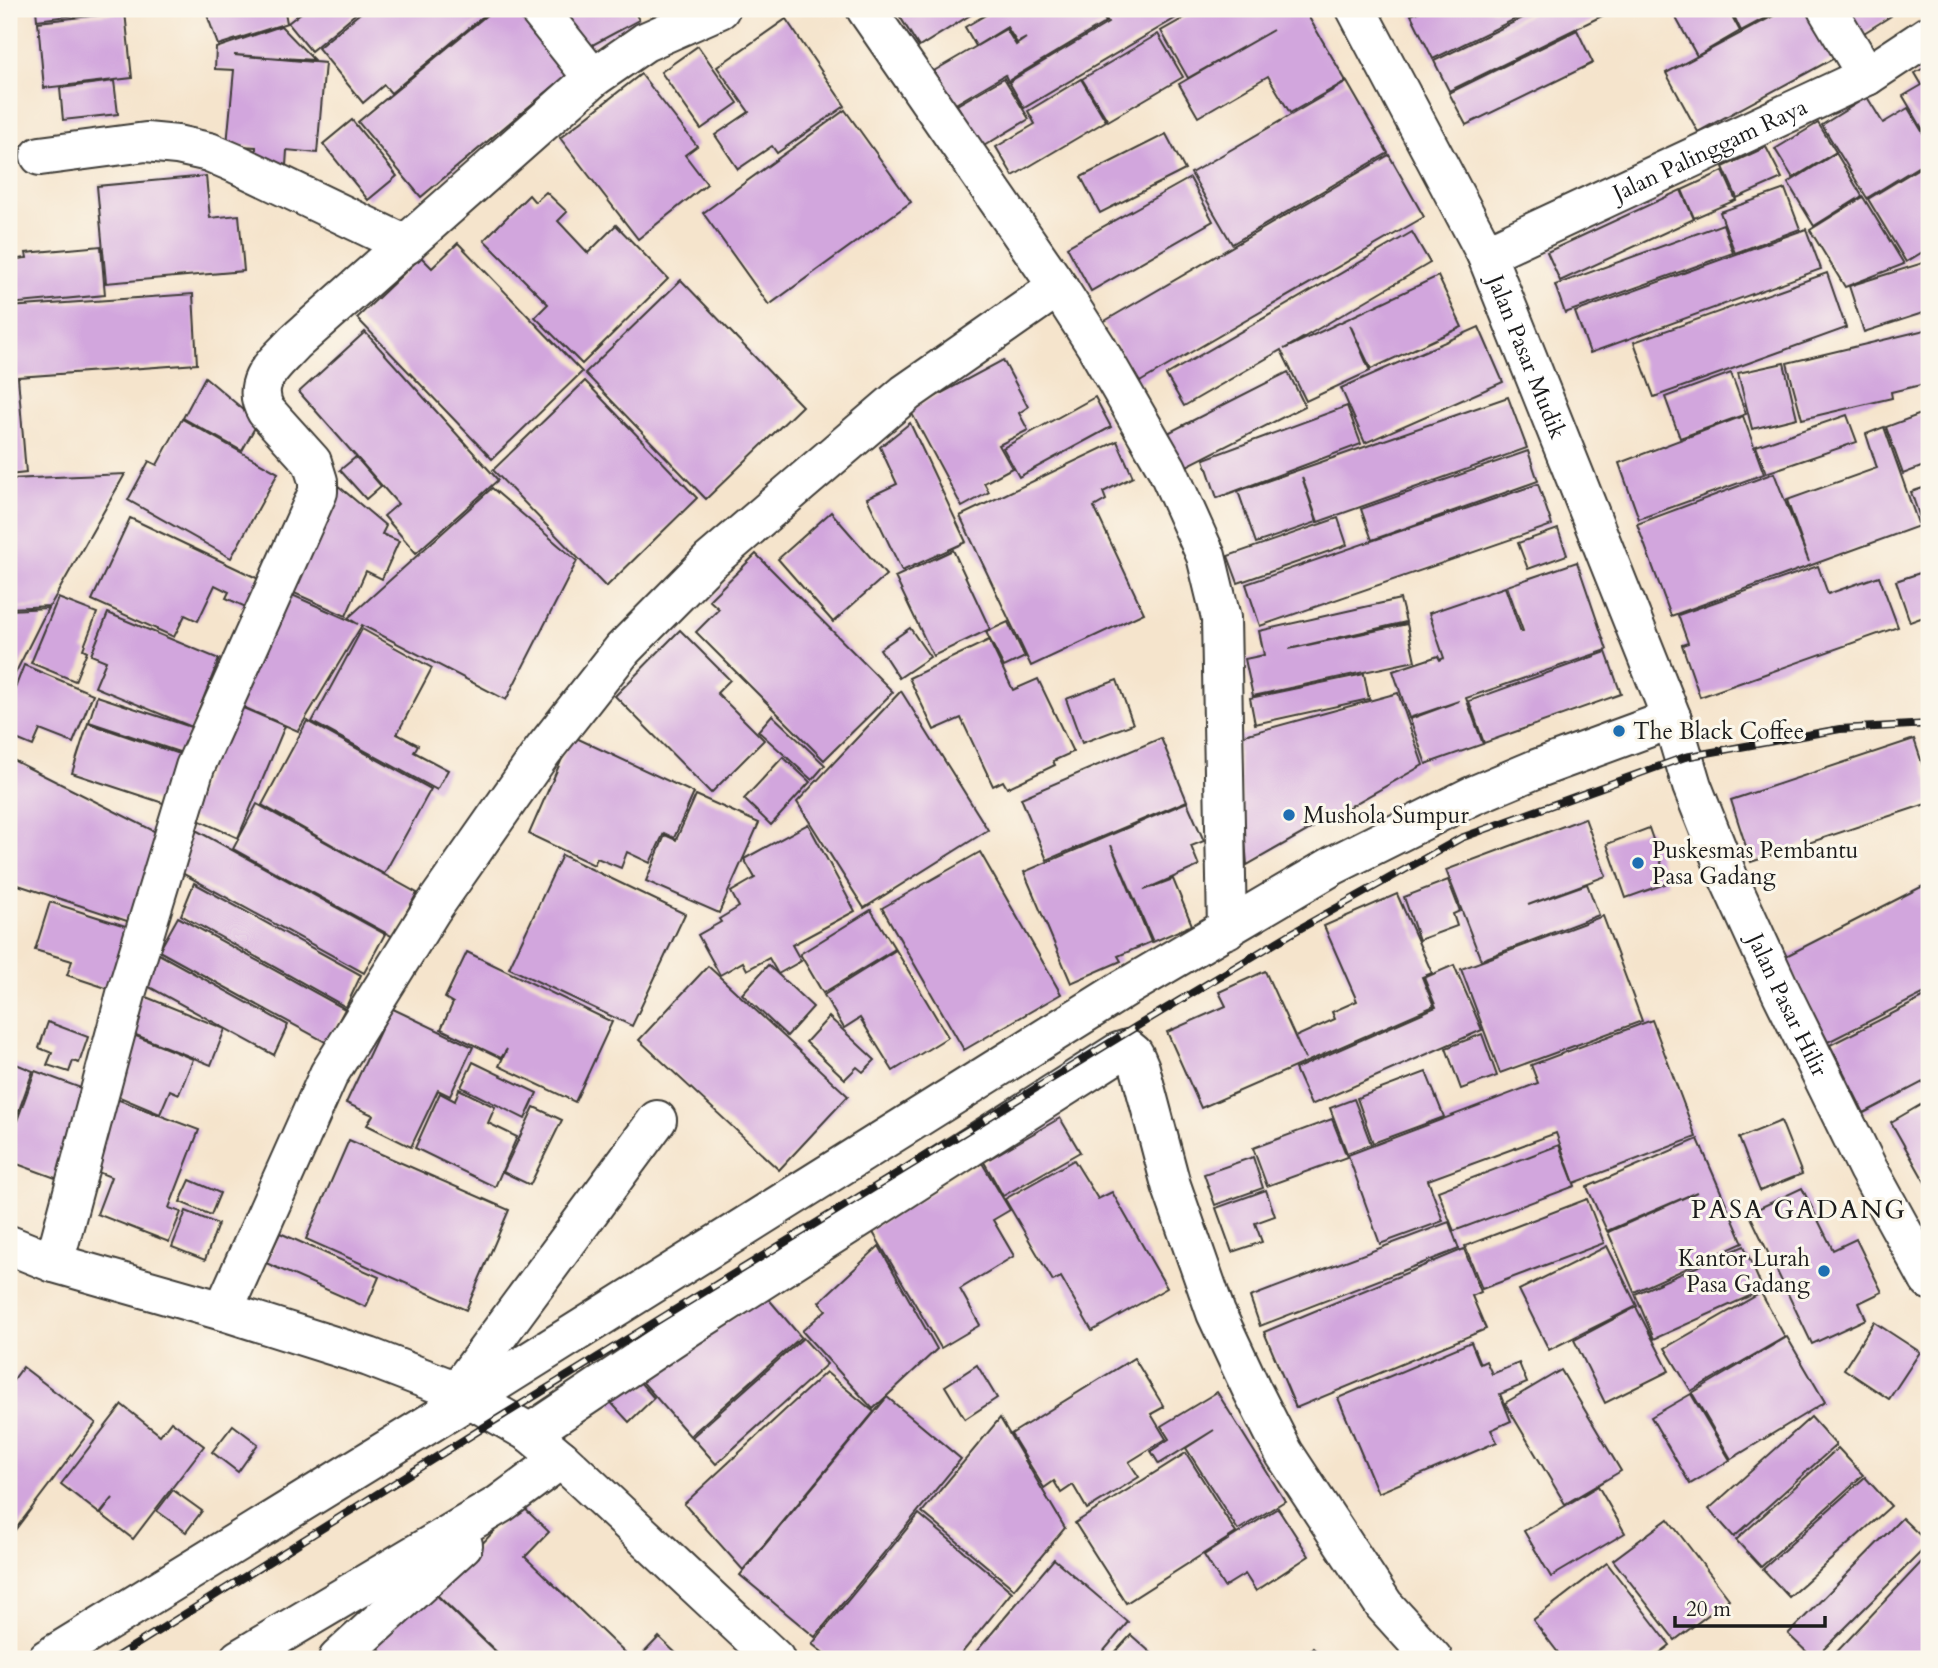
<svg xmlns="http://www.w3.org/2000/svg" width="1938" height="1668" font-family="Cardo,serif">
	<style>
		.building { fill: #d2a6dd }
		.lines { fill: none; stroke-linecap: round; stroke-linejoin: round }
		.minor-casing { stroke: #3d3a36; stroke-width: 42 }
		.major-casing { stroke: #3d3a36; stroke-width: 42 }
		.minor { stroke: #fff; stroke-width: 38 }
		.major { stroke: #fff; stroke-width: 38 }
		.rail-casing { stroke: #1c1c1c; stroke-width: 8 }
		.rail { stroke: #fbf7ec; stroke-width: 5; stroke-dasharray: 16; stroke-linecap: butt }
		.poi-dot { fill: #1f6fb2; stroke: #fbf7ec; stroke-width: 2.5 }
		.labels { text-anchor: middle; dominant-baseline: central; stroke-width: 6; stroke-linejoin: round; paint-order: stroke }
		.street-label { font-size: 23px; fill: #1c1c1c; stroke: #fbf7ec }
		.poi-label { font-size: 23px; fill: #1c1c1c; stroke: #fbf7ec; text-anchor: start }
		.quarter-label { font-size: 26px; letter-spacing: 2px; fill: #1c1c1c; stroke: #fbf7ec }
	</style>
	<rect width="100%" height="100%" fill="#fbf7ec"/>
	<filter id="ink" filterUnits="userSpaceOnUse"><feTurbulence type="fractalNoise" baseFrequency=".0143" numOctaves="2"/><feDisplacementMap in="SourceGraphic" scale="14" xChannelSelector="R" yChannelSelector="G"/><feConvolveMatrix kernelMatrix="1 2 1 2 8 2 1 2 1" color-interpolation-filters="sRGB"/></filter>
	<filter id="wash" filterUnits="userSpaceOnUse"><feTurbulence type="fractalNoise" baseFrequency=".00686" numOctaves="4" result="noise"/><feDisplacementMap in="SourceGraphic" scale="28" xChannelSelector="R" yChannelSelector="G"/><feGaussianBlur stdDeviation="1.57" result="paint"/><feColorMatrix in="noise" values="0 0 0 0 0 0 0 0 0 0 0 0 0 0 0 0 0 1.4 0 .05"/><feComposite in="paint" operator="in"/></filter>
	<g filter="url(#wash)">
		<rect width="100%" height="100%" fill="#f5e4cc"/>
		<g id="blocks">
			<g class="building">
				<path d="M36 9H115V10L37 20Z"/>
				<path d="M218 9H293L285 12 287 23 218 45 206 12Z"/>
				<path d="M306 9H361L311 51 288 23Z"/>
				<path d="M365 9H492L391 93 384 85 363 103 318 48Z"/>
				<path d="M494 9H514L568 74 421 197 358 122Z"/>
				<path d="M553 9H633L639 20 585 49Z"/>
				<path d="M910 9H980L919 47 899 15Z"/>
				<path d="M996 9H1098L1106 22 1008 81 1005 75 952 106 932 72 1006 29 1016 45 1026 38 1017 43 1007 27 976 46 965 27Z"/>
				<path d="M1100 9H1191L1024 108 1009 82 1108 23Z"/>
				<path d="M1200 9H1304L1346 81 1290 113 1268 76 1198 117 1179 84 1273 30 1188 78 1161 31Z"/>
				<path d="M1424 9H1536L1433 59 1411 15Z"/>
				<path d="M1541 9H1616L1449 91 1434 61Z"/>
				<path d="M1671 9H1728L1740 31 1697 56Z"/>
				<path d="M1747 9H1782L1741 31 1734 16Z"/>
				<path d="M1786 9H1814L1840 55 1698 132 1666 73Z"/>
				<path d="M1837 9H1887L1891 16 1856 38Z"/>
				<path d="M125 12 132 78 44 88 38 22Z"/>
				<path d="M786 19 845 106 777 153 772 146 738 169 715 135 749 112 717 67Z"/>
				<path d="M281 26 314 60 234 55 325 63 317 153 287 150 286 166 256 164V147L227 145 234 70 215 69 216 48Z"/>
				<path d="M1577 30 1593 63 1466 125 1449 93Z"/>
				<path d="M1158 34 1183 77 1108 121 1082 79Z"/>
				<path d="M698 46 738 103 701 129 661 72Z"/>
				<path d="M1929 65V140L1903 96 1922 85 1915 73Z"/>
				<path d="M641 74 697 146 685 155 707 184 638 239 560 138Z"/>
				<path d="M1004 78 1029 119 982 147 957 105Z"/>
				<path d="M1081 79 1106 121 1013 176 996 147 1035 124 1028 111Z"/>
				<path d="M114 81 118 114 63 120 60 88Z"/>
				<path d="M1347 82 1388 153 1232 244 1191 173Z"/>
				<path d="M1867 97 1883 123 1908 108 1929 143V160L1867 198 1822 125Z"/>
				<path d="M845 110 911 202 769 305 703 213Z"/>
				<path d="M352 120 397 176 368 200 323 144Z"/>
				<path d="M1818 123 1836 152 1793 178 1775 149Z"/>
				<path d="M1166 134 1185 170 1100 213 1081 177Z"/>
				<path d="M1766 147 1782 178 1737 198 1723 167Z"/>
				<path d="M1836 153 1862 196 1814 226 1788 183Z"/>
				<path d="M1389 155 1424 217 1138 383 1103 322Z"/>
				<path d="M1929 162V248L1906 262 1868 199Z"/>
				<path d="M1723 171 1736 200 1694 218 1682 190Z"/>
				<path d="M206 176 210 218 239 215 244 271 106 283 97 186Z"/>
				<path d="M1190 178 1213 221 1091 291 1067 247Z"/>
				<path d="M1785 189 1800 229 1735 253 1720 212Z"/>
				<path d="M1681 190 1694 219 1560 281 1547 252Z"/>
				<path d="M546 192 567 212 558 221 588 253 616 225 668 279 582 364 535 317 548 304 484 240 529 195 535 202Z"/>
				<path d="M1863 197 1904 264 1845 287 1810 230Z"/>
				<path d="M9 215H11L15 258H9Z"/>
				<path d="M1723 224 1733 253 1565 313 1555 285Z"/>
				<path d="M1806 229 1821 269 1590 353 1575 312Z"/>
				<path d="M1412 232 1430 263 1284 349 1438 276 1462 327 1371 369 1350 325 1370 371 1306 401 1281 350 1184 406 1166 375Z"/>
				<path d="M458 243 582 372 492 459 357 318 421 257 432 268Z"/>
				<path d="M101 246 105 295 9 304V260L27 258 26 253Z"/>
				<path d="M1929 261V311L1864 332 1849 286Z"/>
				<path d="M1827 273 1846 328 1654 397 1634 342Z"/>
				<path d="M681 280 802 406 706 499 585 373Z"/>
				<path d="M193 294 197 364 18 377 26 473 9 475V307Z"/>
				<path d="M1479 327 1503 382 1365 443 1341 388Z"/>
				<path d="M1929 329V383L1891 392 1892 398 1802 419 1787 363Z"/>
				<path d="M365 332 498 480 416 553 384 516 398 504 299 392Z"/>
				<path d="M1003 360 1028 407 1019 413 1028 430 999 445 1012 468 984 483 989 492 962 507 910 410Z"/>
				<path d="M1784 363 1797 418 1752 429 1738 373Z"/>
				<path d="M1288 372 1305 406 1181 469 1164 435Z"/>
				<path d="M1731 373 1746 414 1680 438 1665 397Z"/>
				<path d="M205 377 258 422 242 451 183 418Z"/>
				<path d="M585 381 697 498 606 587 493 470Z"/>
				<path d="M1095 397 1111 427 1019 477 1003 448Z"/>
				<path d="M1508 397 1527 448 1318 522 1302 477 1317 522 1256 543 1238 491Z"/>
				<path d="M1347 406 1361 444 1217 498 1204 459Z"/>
				<path d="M1929 411V464L1903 474 1886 427Z"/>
				<path d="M1847 415 1857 442 1766 473 1756 446Z"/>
				<path d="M1743 416 1764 474 1639 519 1619 463Z"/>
				<path d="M182 419 278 473 231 558 128 500 149 461 157 465Z"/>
				<path d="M910 423 966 542 902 571 867 498 897 484 880 447Z"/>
				<path d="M1884 427 1919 526 1671 616 1637 524 1774 473 1809 562 1787 500 1877 468 1866 434Z"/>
				<path d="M1117 441 1133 477 1103 492 1106 500 1094 507 1144 613 1031 666 960 516Z"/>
				<path d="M1528 451 1538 481 1372 540 1361 509Z"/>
				<path d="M356 457 381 486 366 499 340 470Z"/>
				<path d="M125 474 50 606 9 608V479Z"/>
				<path d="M330 479 386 526 382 534 399 541 382 579 366 571 346 616 283 588Z"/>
				<path d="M1538 484 1552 525 1260 626 1246 584Z"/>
				<path d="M1929 486V530L1925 532 1911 492Z"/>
				<path d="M492 488 577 561 506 700 362 625 298 731 234 703 283 591 358 624 348 618Z"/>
				<path d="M831 512 886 575 833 622 778 559Z"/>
				<path d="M130 518 263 581 250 609 226 598 229 592 215 585 198 621 185 615 174 637 92 600Z"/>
				<path d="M1338 518 1347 545 1238 583 1228 556Z"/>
				<path d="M1558 529 1567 555 1528 569 1518 543Z"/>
				<path d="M953 550 990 629 933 656 895 577Z"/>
				<path d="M756 554 893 692 824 760 696 632 719 609 709 600Z"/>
				<path d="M1577 562 1607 650 1466 698 1483 744 1426 764 1410 719 1459 701 1409 718 1393 671 1438 656 1440 660 1444 658 1429 613 1505 587 1521 632 1523 631 1507 586Z"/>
				<path d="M1818 566 1828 594 1879 576 1898 627 1700 697 1682 645 1688 643 1678 615Z"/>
				<path d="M1929 570V615L1910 622 1896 581Z"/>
				<path d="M58 598 97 613 83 649 87 651 75 681 31 663Z"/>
				<path d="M1400 599 1406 622 1289 649 1407 624 1415 661 1253 696 1245 659 1264 655 1259 631Z"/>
				<path d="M48 608 9 686V610Z"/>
				<path d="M108 613 219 659 192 727 95 687 106 661 91 655Z"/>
				<path d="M1008 622 1025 657 1004 667 986 632Z"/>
				<path d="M910 628 930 657 899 678 880 649Z"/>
				<path d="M362 629 432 668 397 734 418 745 414 752 448 770 437 790 312 722Z"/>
				<path d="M680 630 730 680 717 693 764 740 711 793 615 696Z"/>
				<path d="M989 640 1013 690 1038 679 1073 752 1053 761 1055 765 1007 788 1003 781 993 786 961 718 934 730 909 678Z"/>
				<path d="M1606 652 1621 694 1484 743 1469 701Z"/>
				<path d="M24 665 93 694 73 743 40 730 33 746 9 736V704Z"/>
				<path d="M1364 674 1369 699 1255 724 1250 698Z"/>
				<path d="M1117 680 1133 724 1082 743 1066 699Z"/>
				<path d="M901 691 988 830 864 908 797 802Z"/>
				<path d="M1398 693 1423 765 1247 865 1237 737Z"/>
				<path d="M97 696 191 727 182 753 89 722Z"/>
				<path d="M236 705 285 726 238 838 189 816Z"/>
				<path d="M772 715 825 765 812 780 758 731Z"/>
				<path d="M307 721 431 789 384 874 262 805Z"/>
				<path d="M88 723 182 755 166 804 72 773Z"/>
				<path d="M572 736 694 793 674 838 664 833 650 863 627 852 621 868 597 858 594 865 529 834Z"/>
				<path d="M1161 738 1187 801 1047 860 1021 798Z"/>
				<path d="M1914 739 1929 784V803L1751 862 1731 800Z"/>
				<path d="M783 757 810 782 771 825 744 799Z"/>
				<path d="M9 758 164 836 136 924 9 882Z"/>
				<path d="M696 795 759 823 719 913 646 881 665 835 676 840Z"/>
				<path d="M1187 802 1204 841 1191 846 1199 866 1144 890 1173 879 1192 925 1153 942 1111 845 1151 942 1118 956 1121 961 1071 983 1024 872Z"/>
				<path d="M257 804 417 893 393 937 233 849Z"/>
				<path d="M1585 818 1606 876 1528 905 1587 884 1599 915 1481 960 1446 870Z"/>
				<path d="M808 824 855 911 792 945 801 961 778 974 769 958 747 970 743 962 720 975 698 935 721 922 719 919 739 907 731 892 755 878 744 859Z"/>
				<path d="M192 828 385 934 364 973 171 867Z"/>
				<path d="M1649 828 1668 883 1626 898 1607 844Z"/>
				<path d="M980 852 1061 994 964 1050 882 908Z"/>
				<path d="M562 855 685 914 632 1026 509 968Z"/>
				<path d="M1448 880 1460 911 1453 914 1457 926 1419 940 1404 897Z"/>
				<path d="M194 883 361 975 346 1007 181 915Z"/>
				<path d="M1929 883V991L1828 1042 1784 957Z"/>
				<path d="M1397 894 1432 973 1422 977 1434 1006 1201 1108 1167 1032 1226 1006 1219 992 1265 971 1305 1059 1295 1037 1335 1019 1332 1012 1357 1001 1324 926Z"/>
				<path d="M50 902 138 930 118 992 67 975 72 961 35 950Z"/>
				<path d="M871 910 895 949 823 993 800 954Z"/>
				<path d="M1603 916 1642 1021 1500 1073 1461 969Z"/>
				<path d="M178 917 345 1009 327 1043 159 951Z"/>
				<path d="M896 950 948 1037 893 1071 860 1018 844 1028 824 995Z"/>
				<path d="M467 952 612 1022 575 1102 499 1066 507 1049 501 1058 441 1029 453 1003 445 998Z"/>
				<path d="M157 953 288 1025 274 1055 142 983Z"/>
				<path d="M768 965 813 1007 787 1036 742 994Z"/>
				<path d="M1454 965 1482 1030 1311 1105 1295 1069 1436 1007 1424 978Z"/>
				<path d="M708 966 848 1096 779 1170 639 1040Z"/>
				<path d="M141 995 225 1029 211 1065 126 1031Z"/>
				<path d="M1929 995V1079L1864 1113 1830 1045Z"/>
				<path d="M391 1008 473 1047 450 1096 438 1090 411 1147 367 1125 373 1115 346 1103Z"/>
				<path d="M829 1017 875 1060 863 1072 857 1067 845 1079 806 1042Z"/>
				<path d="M1652 1020 1696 1137 1574 1183 1556 1133 1428 1180 1443 1221 1380 1244 1348 1155 1538 1083 1531 1065Z"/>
				<path d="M48 1022 88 1037 79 1063 73 1061 69 1072 47 1065 52 1053 39 1048Z"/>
				<path d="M126 1032 193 1059 179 1094 170 1090 160 1114 103 1090Z"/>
				<path d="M1482 1034 1497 1076 1461 1089 1446 1048Z"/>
				<path d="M9 1061 33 1071 9 1138Z"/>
				<path d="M473 1062 537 1093 525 1119 461 1087Z"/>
				<path d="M35 1071 89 1091 58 1179 9 1161V1143Z"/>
				<path d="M1426 1072 1444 1117 1373 1143 1357 1098Z"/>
				<path d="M459 1089 495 1107 488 1123 517 1137 495 1187 415 1148 440 1093 455 1101Z"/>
				<path d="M111 1097 199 1130 169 1208 181 1212 169 1242 97 1214 111 1177 85 1167Z"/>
				<path d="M1354 1099 1371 1144 1347 1153 1330 1108Z"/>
				<path d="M1929 1100V1182L1926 1184 1891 1122Z"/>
				<path d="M534 1107 562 1120 530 1185 503 1172Z"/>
				<path d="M1060 1118 1080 1152 1003 1196 984 1162Z"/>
				<path d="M1332 1119 1347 1157 1267 1186 1253 1148Z"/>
				<path d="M1781 1121 1802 1174 1760 1191 1739 1138Z"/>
				<path d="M1698 1139 1743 1243 1634 1292 1608 1232 1697 1192 1607 1231 1587 1187Z"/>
				<path d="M349 1140 509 1210 466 1310 306 1239Z"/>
				<path d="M1559 1145 1575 1186 1454 1231 1438 1191Z"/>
				<path d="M1253 1157 1263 1188 1215 1205 1204 1174Z"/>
				<path d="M1074 1160 1098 1199 1112 1192 1167 1288 1092 1331 1061 1277 1053 1281 1005 1199Z"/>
				<path d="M982 1163 1010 1210 993 1220 1014 1256 960 1289 980 1325 941 1348 871 1229Z"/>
				<path d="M190 1180 220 1193 211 1215 180 1202Z"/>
				<path d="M1802 1188 1833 1250 1856 1239 1882 1292 1859 1303 1866 1319 1812 1344 1749 1213Z"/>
				<path d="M1266 1190 1275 1216 1255 1223 1262 1242 1232 1252 1216 1208Z"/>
				<path d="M1587 1199 1604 1243 1482 1289 1465 1246Z"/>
				<path d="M186 1211 218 1224 205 1260 172 1247Z"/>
				<path d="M1449 1222 1459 1249 1260 1326 1250 1297Z"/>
				<path d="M280 1233 379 1277 366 1307 266 1263Z"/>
				<path d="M879 1246 937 1349 873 1409 802 1331 826 1310 819 1302Z"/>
				<path d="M1607 1246 1637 1306 1549 1350 1519 1290Z"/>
				<path d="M1744 1246 1763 1290 1654 1339 1635 1294Z"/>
				<path d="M1464 1249 1481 1292 1472 1296 1486 1329 1296 1408 1264 1332Z"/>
				<path d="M1761 1293 1785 1337 1691 1391 1665 1348Z"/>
				<path d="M766 1296 801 1337 690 1436 640 1379Z"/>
				<path d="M1636 1307 1669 1371 1605 1403 1574 1340Z"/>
				<path d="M1874 1322 1920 1352 1889 1399 1844 1369Z"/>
				<path d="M1787 1337 1825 1402 1731 1459 1692 1393Z"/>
				<path d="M803 1338 827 1364 716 1464 692 1437Z"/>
				<path d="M1471 1342 1480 1364 1486 1361 1492 1374 1519 1363 1527 1383 1500 1394 1511 1421 1491 1430 1497 1442 1378 1493 1338 1398Z"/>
				<path d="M1134 1358 1164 1407 1151 1414 1166 1439 1129 1462 1139 1477 1087 1509 1073 1485 1061 1493 1054 1481 1044 1488 1011 1434Z"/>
				<path d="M977 1365 997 1398 965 1419 945 1386Z"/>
				<path d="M23 1367 96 1423 9 1538V1386Z"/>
				<path d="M1561 1370 1621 1471 1565 1504 1505 1403Z"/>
				<path d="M826 1372 874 1412 743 1570 684 1504Z"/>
				<path d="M638 1380 654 1398 629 1422 603 1394Z"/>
				<path d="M1217 1392 1285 1501 1238 1530 1186 1448 1214 1430 1159 1464 1151 1451 1169 1439 1161 1426Z"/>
				<path d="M1691 1394 1730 1460 1690 1484 1651 1417Z"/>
				<path d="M887 1397 961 1459 815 1637 740 1575Z"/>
				<path d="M122 1405 160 1435 171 1421 204 1446 133 1539 101 1514 113 1498 100 1514 61 1484Z"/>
				<path d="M1811 1417 1836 1445 1734 1537 1709 1509Z"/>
				<path d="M1000 1418 1065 1528 1014 1589 922 1512Z"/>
				<path d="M233 1425 258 1444 238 1472 212 1452Z"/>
				<path d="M1838 1448 1863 1475 1761 1567 1736 1540Z"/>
				<path d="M1186 1453 1236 1533 1126 1603 1075 1523Z"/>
				<path d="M1865 1477 1891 1506 1789 1597 1763 1569Z"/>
				<path d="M1598 1486 1625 1533 1551 1577 1524 1531Z"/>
				<path d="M173 1490 202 1511 186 1532 157 1511Z"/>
				<path d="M520 1504 549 1532 525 1557 631 1659H504L435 1593Z"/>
				<path d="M1278 1508 1309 1556 1256 1591 1245 1574 1224 1587 1204 1555Z"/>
				<path d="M919 1514 1012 1592 957 1659H831L812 1644Z"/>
				<path d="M1902 1518 1929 1544 1814 1659 1788 1634Z"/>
				<path d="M1668 1519 1729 1599 1675 1640 1613 1560Z"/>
				<path d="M1929 1554V1654L1924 1659H1830Z"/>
				<path d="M1054 1559 1128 1622 1097 1659H970Z"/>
				<path d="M1607 1563 1670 1645 1652 1659H1563L1533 1620Z"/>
				<path d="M430 1589 503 1659H388L375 1646Z"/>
				<path d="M1131 1635 1158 1659H1109Z"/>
				<path d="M659 1637 682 1659H638Z"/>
				<path d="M1313 1648 1325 1659H1303Z"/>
			</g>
		</g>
	</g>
	<g filter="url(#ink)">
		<use href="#blocks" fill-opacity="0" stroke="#3d3a36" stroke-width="2"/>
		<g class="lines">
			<defs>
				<g id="minor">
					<path d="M538 9 593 78"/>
					<path d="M866 9 1058 287 1096 346 1167 469 1206 556 1221 618 1227 929"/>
					<path d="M1827 9 1867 76"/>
					<path d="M40 156 146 142 177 145 209 152 237 164 406 245"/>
					<path id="s1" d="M1486 254 1867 76 1929 35"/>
					<path d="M9 1245 54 1263 223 1311 369 1357 457 1391 530 1433 561 1459 775 1659"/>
					<path d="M54 1263 126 994 195 767 318 492V481L312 462 266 411C249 381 276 363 295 342L593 78 645 42 720 9"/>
					<path d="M223 1311 329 1074 432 909 542 752 623 649 710 561 906 393 1058 287"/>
					<path d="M457 1391 657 1120"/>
					<path d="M530 1433 690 1326 1119 1052 1128 1049 1134 1054 1140 1068 1171 1185 1216 1313 1251 1388 1284 1453 1384 1605 1433 1659"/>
					<path d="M47 1659 471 1398 1125 988 1334 865 1472 796 1536 769 1672 719"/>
					<path d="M239 1659 500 1504 561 1459"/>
					<path d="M338 1659 463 1545"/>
				</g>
				<g id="major">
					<path id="s2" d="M1356 9 1486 254 1672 719 1692 786 1729 879 1781 992 1868 1169 1929 1280"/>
				</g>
			</defs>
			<use href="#minor" class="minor-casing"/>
			<use href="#major" class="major-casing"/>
			<use href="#minor" class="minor"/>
			<use href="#major" class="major"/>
			<defs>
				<path id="rail" d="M113 1659 502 1416 1147 1020 1292 933 1461 838 1685 757 1840 729 1929 724"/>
			</defs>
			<use href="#rail" class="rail-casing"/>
			<use href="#rail" class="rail"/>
		</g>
	</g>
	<g class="poi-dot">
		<circle cx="1619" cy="731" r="7"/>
		<circle cx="1289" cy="815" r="7"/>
		<circle cx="1638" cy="863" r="7"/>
		<circle cx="1824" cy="1271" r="7"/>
	</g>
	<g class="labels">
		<g class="street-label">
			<text stroke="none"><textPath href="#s1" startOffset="247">Jalan Palinggam Raya</textPath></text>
			<text stroke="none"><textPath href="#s2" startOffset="388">Jalan Pasar Mudik</textPath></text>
			<text stroke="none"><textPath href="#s2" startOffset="1087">Jalan Pasar Hilir</textPath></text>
		</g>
		<g class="poi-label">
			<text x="1633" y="731">The Black Coffee</text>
			<text x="1303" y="815">Mushola Sumpur</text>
			<text x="1652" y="850">Puskesmas Pembantu<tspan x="1652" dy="26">Pasa Gadang</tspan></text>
			<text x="1810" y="1258" text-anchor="end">Kantor Lurah<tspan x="1810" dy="26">Pasa Gadang</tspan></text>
		</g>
		<g class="quarter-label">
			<text x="1799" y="1209">PASA GADANG</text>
		</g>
	</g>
	<rect width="1938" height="1668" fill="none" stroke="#fbf7ec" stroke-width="35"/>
	<path d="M1675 1616v10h150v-10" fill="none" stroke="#1c1c1c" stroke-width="3.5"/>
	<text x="1686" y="1616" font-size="21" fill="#1c1c1c" stroke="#fbf7ec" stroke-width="5" paint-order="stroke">20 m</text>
</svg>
